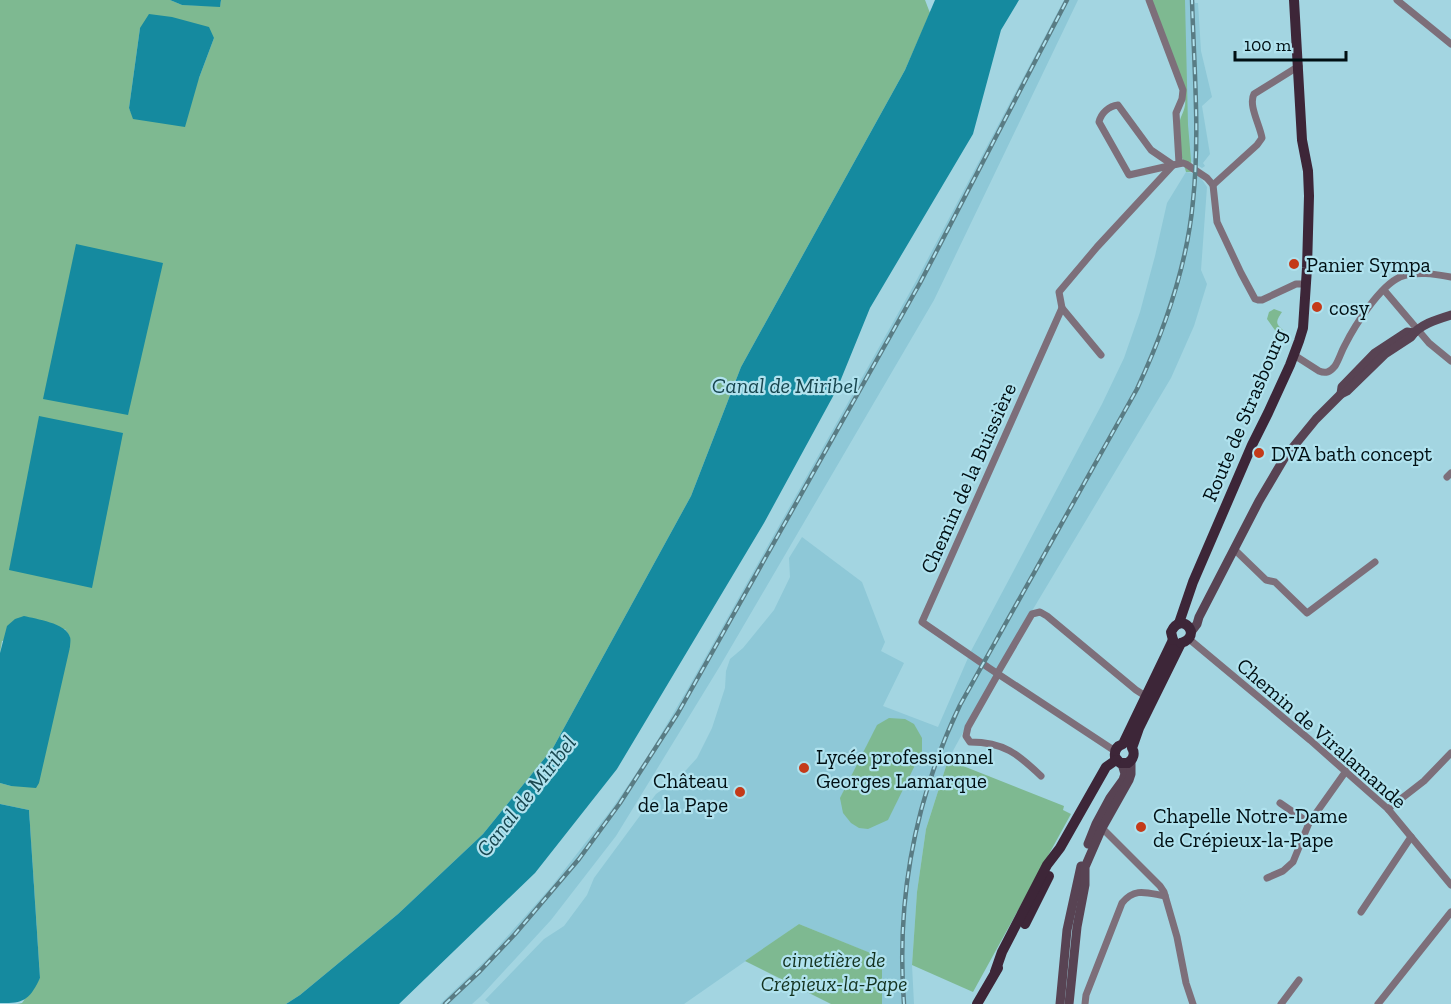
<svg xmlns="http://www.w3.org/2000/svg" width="1451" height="1004" font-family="'Zilla Slab',serif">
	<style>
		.built { fill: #8ec8d7 }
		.green { fill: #7eb991; fill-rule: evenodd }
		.water { fill: #158a9f }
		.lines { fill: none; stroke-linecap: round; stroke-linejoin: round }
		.street { stroke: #7d6f7a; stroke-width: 7 }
		.secondary { stroke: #584353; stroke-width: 9 }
		.primary { stroke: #3d2638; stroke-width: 10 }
		.rail-casing { stroke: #597c84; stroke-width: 4.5 }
		.rail { stroke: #b0e2ee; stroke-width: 2; stroke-dasharray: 7; stroke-linecap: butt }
		.poi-dot { fill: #c43a19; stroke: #b0e2ee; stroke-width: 2 }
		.labels { text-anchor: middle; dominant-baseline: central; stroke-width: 4.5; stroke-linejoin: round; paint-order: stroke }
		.poi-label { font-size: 21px; fill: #000f13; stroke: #b0e2ee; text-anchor: start }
		.street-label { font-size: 21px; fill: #000f13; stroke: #b0e2ee }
		.park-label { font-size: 21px; font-style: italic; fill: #13321f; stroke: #b0e2ee }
		.water-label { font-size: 22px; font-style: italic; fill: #18464f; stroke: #b0e2ee }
	</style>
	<rect width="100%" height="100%" fill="#a3d5e1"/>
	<g class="built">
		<path d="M1064 0H1078L934 300 720 666 616 836 551 920 481 996 472 1004H440L488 958 551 887 611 810 648 756 687 690 915 283Z"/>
		<path d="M1148 0H1194L1195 3H1198L1201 51 1212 97 1202 106 1210 154 1203 163 1205 166 1202 168 1181 155 1180 121 1185 110V97Z"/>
		<path d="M1186 172 1198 174 1207 187 1201 270 1207 284 1194 326 1171 378 998 668 948 760 926 829 917 892 912 965 914 1004H882V958L799 924 684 1004H490L485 1000 544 939 564 926 587 895 594 878 656 794 678 779 697 758 712 728 725 688 726 671 730 659 743 648 774 610 790 577 789 558 802 537 862 582 885 642 881 651 904 663 883 706 938 727 971 651 1102 404 1124 358 1140 312 1155 256 1167 203Z"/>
	</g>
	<g class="green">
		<path d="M0 0H170L182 5 220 6 221 0H925L930 13 905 70 741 367 691 496 553 748 483 834 398 914 300 995 286 1004H17L22 1003 40 978 29 810 0 804V783L11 786 70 647V637L65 629 2 641 0 653ZM140 28 214 38 199 78 134 119 129 108Z"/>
		<path d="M1148 0H1185L1188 125 1192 172H1186C1182 158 1176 138 1179 124 1181 114 1187 108 1185 97Z"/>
		<path d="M1274 309 1282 312C1270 329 1284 324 1287 338L1284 341 1282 340 1267 319 1269 312Z"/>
		<path d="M889 718 905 719 914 724 922 738V751L888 820 868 829 859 828 851 823 843 813 840 798 877 725Z"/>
		<path d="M948 760 1064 806 1063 810 1071 814 973 992 912 965 917 892 926 829Z"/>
		<path d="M799 924 873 954 871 961 877 963 880 957 882 958V1004H831L745 961Z"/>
	</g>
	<g class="water">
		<path d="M170 0H221L220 7 182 5Z"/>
		<path d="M935 0H1019L1001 30 973 134 870 308 837 389 764 523 617 769 535 873 399 1004H286L300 995 398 914 483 834 553 748 691 496 741 367 905 70Z"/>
		<path d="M149 14 172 17 209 27 214 38 199 78 185 127 133 119 129 108 140 28Z"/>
		<path d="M76 244 163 263 128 415 43 399Z"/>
		<path d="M39 416 123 433 92 588 9 570Z"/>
		<path d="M24 616C36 619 66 623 70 637 71 640 70 644 70 647L39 783 36 788 11 786 0 783V653L7 626 15 619Z"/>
		<path d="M0 804 29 810 40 978C30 999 24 1004 0 1003Z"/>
	</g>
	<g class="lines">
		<g class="street">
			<path d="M1149 0 1183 90 1182 99 1176 113 1179 163"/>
			<path d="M1397 0 1451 44"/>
			<path d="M1173 165 1129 175 1099 122C1101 113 1109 106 1118 105L1151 150 1173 165 1183 163 1186 164 1207 178 1213 185 1217 222 1241 273 1255 299 1258 300H1262L1296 284H1306"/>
			<path d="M1213 185 1257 145 1262 138C1260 125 1248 105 1254 94L1299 66"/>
			<path d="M1384 290 1429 343 1451 361"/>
			<path d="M1062 308 1101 355"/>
			<path d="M1294 355 1319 371C1326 374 1330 372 1335 366 1339 360 1341 352 1345 345 1355 325 1380 286 1400 277 1417 271 1434 274 1451 277"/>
			<path d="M1447 477 1451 473"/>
			<path d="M1234 549 1266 580 1275 582 1307 613 1375 562"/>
			<path d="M1189 639 1310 740 1388 809 1451 885"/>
			<path d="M997 674 1032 614 1040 612 1047 616 1136 690 1147 697"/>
			<path d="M998 674 968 727 966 736 970 742C1004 742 1018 754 1041 776"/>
			<path d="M1115 751 989 668 922 622 1062 308 1059 292 1097 247 1173 165"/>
			<path d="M1280 803 1309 823"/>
			<path d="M1388 809 1424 781 1451 753"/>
			<path d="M1101 827 1160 886 1164 892 1177 937 1186 983 1193 1004"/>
			<path d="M1267 878 1283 871 1293 862 1309 823 1346 771"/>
			<path d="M1361 912 1411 837"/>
			<path d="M1085 1004 1086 995 1122 903C1135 887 1147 893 1165 896"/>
			<path d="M1281 1004 1299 980"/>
			<path d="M1378 1004 1451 912"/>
		</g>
		<g class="secondary">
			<path d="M1341 394 1342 387 1375 353 1407 332 1414 333"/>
			<path d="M1191 632 1197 624 1199 617 1259 501 1285 457 1316 419 1341 394 1347 391 1385 354 1411 337C1418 325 1438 319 1451 315"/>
			<path d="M1088 844 1096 824 1110 798 1123 780 1125 774 1122 764"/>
			<path d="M1060 1004 1067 930 1081 866"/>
			<path d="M1069 1004 1077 927 1085 885V867L1102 828 1129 780 1131 774V761"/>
		</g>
		<g class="primary">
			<path d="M1179 623 1193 582 1252 445 1268 413 1290 365 1299 341 1303 328 1307 268 1309 196 1308 171 1302 140 1294 0"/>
			<path d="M1173 640 1123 744C1117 746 1114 750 1115 757L1120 763H1128C1134 759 1135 753 1132 748L1139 728 1181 643"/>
			<path d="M1173 640 1171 632C1181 610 1204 636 1181 643"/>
			<path d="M1025 924 1049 876"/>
			<path d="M995 972 1002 952 1047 865 1060 848 1106 767 1116 760"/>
			<path d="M977 1004 998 968"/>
		</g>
		<defs>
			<g id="rail">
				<path d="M445 1004 480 971 515 934 579 859 620 803 678 713 920 283 1067 0"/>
				<path d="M904 1004C896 899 915 799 960 705L1137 389C1165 329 1187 267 1193 201 1200 135 1194 67 1192 0"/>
			</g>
		</defs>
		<use href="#rail" class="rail-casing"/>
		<use href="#rail" class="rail"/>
	</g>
	<g class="poi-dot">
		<circle cx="1294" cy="264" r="6"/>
		<circle cx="1317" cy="307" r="6"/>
		<circle cx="1259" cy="453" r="6"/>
		<circle cx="804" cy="768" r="6"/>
		<circle cx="740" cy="792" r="6"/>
		<circle cx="1141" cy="827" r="6"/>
	</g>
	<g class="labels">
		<g class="poi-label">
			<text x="1306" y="264">Panier Sympa</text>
			<text x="1329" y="307">cosy</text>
			<text x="1271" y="453">DVA bath concept</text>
			<text x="816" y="756">Lycée professionnel<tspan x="816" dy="24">Georges Lamarque</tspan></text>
			<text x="728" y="780" text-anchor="end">Château<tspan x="728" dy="24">de la Pape</tspan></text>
			<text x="1153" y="815">Chapelle Notre-Dame<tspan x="1153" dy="24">de Crépieux-la-Pape</tspan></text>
		</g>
		<g class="street-label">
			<text transform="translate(1244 415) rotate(-67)">Route de Strasbourg</text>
			<text transform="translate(968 478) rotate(-66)">Chemin de la Buissière</text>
			<text transform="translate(1322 733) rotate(41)">Chemin de Viralamande</text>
		</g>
		<g class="park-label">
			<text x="834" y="959">cimetière de<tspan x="834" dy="24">Crépieux-la-Pape</tspan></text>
		</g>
		<g class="water-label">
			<text x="785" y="385">Canal de Miribel</text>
			<text transform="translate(526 796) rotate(-52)">Canal de Miribel</text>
		</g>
	</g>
	<path d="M1235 51v9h111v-9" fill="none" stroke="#000f13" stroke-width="3"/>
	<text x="1244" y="51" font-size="18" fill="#000f13" stroke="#b0e2ee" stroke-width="4.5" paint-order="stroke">100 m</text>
</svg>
